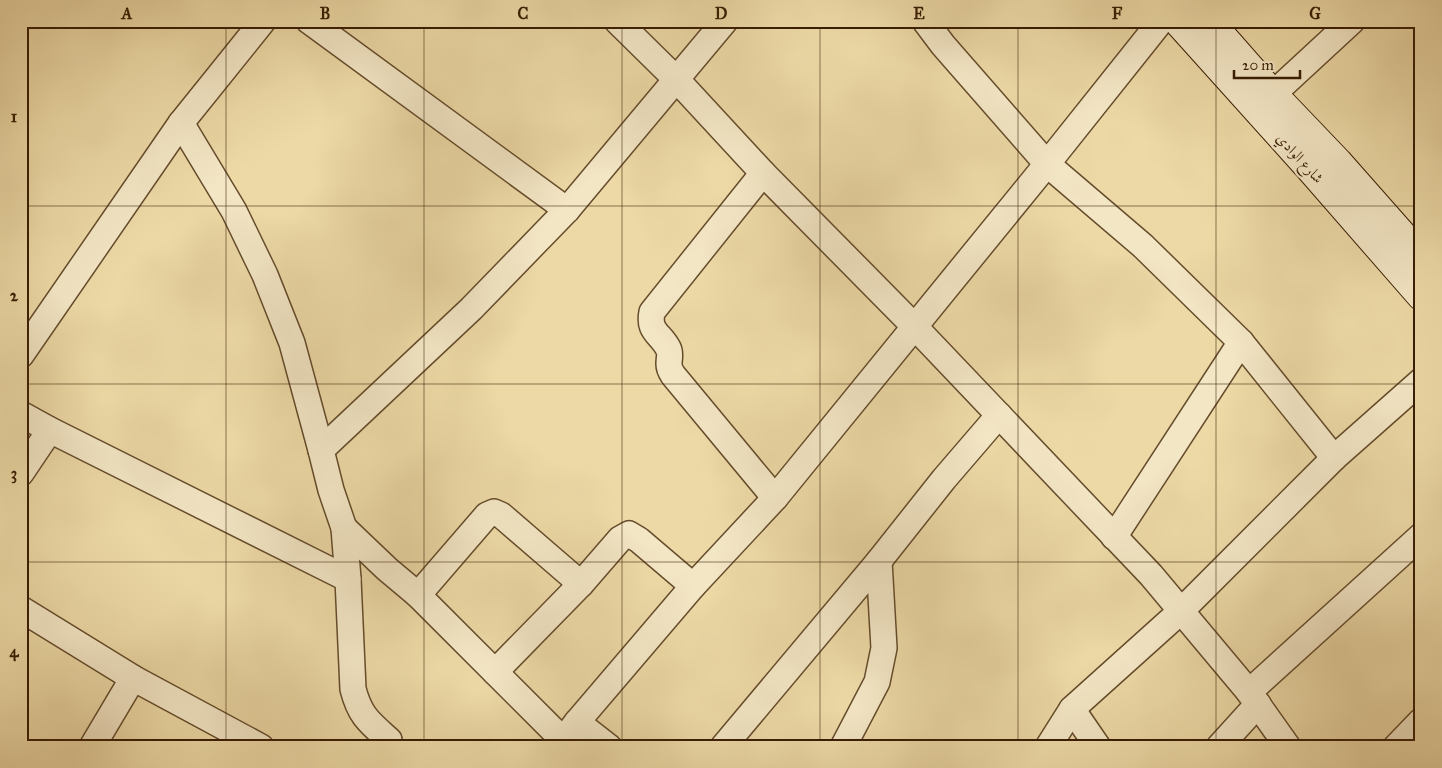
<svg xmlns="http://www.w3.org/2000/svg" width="1442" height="768" font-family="'IM FELL Great Primer',Amiri,serif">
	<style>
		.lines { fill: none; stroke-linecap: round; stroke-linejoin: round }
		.minor-casing { stroke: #654c2c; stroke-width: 28 }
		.secondary-casing { stroke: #381d03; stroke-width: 30 }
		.minor { stroke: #f3e6c5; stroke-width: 25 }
		.secondary { stroke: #f3e6c5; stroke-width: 28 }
		.grid { fill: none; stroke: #381d03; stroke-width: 1; stroke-opacity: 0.55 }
		.labels { text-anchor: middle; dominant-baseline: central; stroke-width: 4.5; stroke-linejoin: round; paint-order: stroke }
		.street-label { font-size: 15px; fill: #381d03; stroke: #f3e6c5 }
		.neatline { fill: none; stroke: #381d03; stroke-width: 2 }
		.grid-label { font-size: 16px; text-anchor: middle; font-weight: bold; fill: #381d03 }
	</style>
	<rect width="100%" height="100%" fill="#ecd9a6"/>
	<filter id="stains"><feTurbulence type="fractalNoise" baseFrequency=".004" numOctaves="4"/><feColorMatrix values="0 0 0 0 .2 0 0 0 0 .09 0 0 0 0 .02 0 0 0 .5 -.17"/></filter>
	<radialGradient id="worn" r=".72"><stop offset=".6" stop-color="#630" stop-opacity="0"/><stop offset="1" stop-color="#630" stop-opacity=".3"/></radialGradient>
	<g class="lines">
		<defs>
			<g id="minor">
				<path d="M309 21 567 210"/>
				<path d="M617 21 677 80 763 173 915 327 1151 575 1249 692 1288 747"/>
				<path d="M925 21 943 45 1047 164 1143 246 1241 342 1334 458"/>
				<path d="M1273 94 1352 21"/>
				<path d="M181 123 234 211 265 275 292 343 321 450 331 490 344 528 348 579 353 689C360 716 369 722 389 740V747"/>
				<path d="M763 173 652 312C648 332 660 333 668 348 671 353 669 358 669 364 669 368 671 372 673 375L775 498"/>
				<path d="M21 355 181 123 263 21"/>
				<path d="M21 414 50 430 348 579"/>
				<path d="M321 450 471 309 567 210 725 21"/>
				<path d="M21 473 50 430"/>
				<path d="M344 528 387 569 418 595 563 740"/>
				<path d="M1114 537 1241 342"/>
				<path d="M418 595 487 515 494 512 501 515 581 584"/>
				<path d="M21 609 133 678 261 747"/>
				<path d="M495 672 581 584 620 539 629 534 639 540 693 586"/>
				<path d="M1249 692 1421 536"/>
				<path d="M1072 709 1098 747"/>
				<path d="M577 722 609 747"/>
				<path d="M92 747 133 678"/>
				<path d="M558 747 577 722 693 586 775 498 1047 164 1161 21"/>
				<path d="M723 747 879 561 944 479 999 415"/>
				<path d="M843 747 877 682 884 648 879 561"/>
				<path d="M1048 747 1072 709 1181 611 1334 458 1421 381"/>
				<path d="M1219 747 1258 704"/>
				<path d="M1396 747 1421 721"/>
			</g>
			<g id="secondary">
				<path d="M1177 21 1311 170 1421 296"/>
				<path d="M1209 21 1273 94 1338 162 1421 256"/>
			</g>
		</defs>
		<use href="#minor" class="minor-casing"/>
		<use href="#secondary" class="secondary-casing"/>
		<use href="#minor" class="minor"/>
		<use href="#secondary" class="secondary"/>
	</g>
	<path class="grid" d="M226 21V747M424 21V747M622 21V747M820 21V747M1018 21V747M1216 21V747M21 206H1421M21 384H1421M21 562H1421"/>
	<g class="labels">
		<g class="street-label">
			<text transform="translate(1300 158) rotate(48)">شارع الوادي</text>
		</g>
	</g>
	<rect width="1442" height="768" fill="none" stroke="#ecd9a6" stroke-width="55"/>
	<path d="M1234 70v8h66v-8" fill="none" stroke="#381d03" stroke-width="2.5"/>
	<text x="1242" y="70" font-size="15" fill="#381d03" stroke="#f3e6c5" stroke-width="4" paint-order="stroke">20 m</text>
	<rect x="28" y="28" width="1386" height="712" class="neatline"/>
	<g class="grid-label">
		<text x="127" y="19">A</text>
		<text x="325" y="19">B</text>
		<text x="523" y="19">C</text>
		<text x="721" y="19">D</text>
		<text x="919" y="19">E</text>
		<text x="1117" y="19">F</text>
		<text x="1315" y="19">G</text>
		<text x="14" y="122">1</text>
		<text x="14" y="301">2</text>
		<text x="14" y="479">3</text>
		<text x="14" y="657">4</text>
	</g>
	<rect width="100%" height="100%" filter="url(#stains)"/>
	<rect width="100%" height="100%" fill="url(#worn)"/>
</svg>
